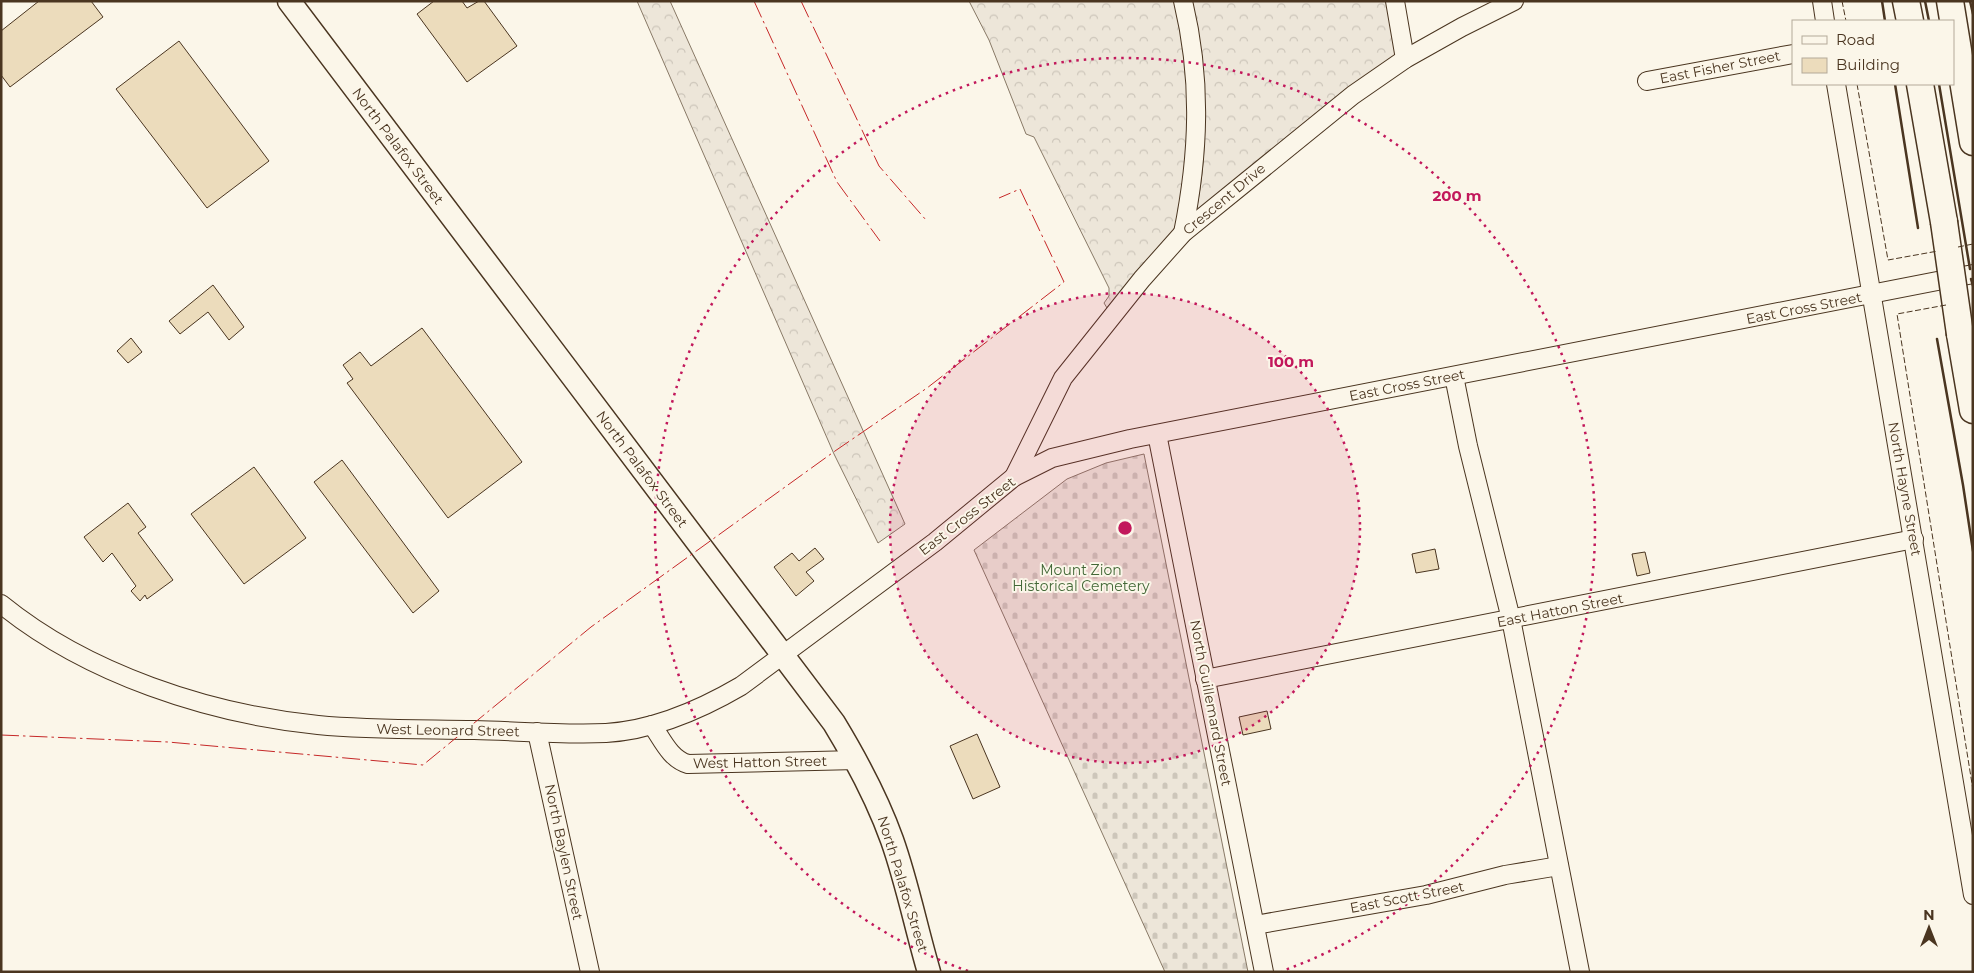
<svg xmlns="http://www.w3.org/2000/svg" width="1974" height="973" font-family="Montserrat,sans-serif">
	<style>
		.forest { fill: url(#forest-crowns); stroke: #887966 }
		.cemetery { fill: url(#cemetery-stones); stroke: #887966 }
		.building { fill: #ecdcbc; stroke: #4a3520 }
		.lines { fill: none; stroke-linecap: round; stroke-linejoin: round }
		.minor-casing { stroke: #4a3520; stroke-width: 20 }
		.major-casing { stroke: #4a3520; stroke-width: 25 }
		.highway-casing { stroke: #4a3520; stroke-width: 29 }
		.minor { stroke: #fbf6e9; stroke-width: 18 }
		.major { stroke: #fbf6e9; stroke-width: 22 }
		.highway { stroke: #fbf6e9; stroke-width: 26 }
		.highway-bridge-casing { stroke: #4a3520; stroke-width: 29; stroke-linecap: butt }
		.highway-bridge { stroke: #fbf6e9; stroke-width: 26 }
		.fence { stroke: #4a3520; stroke-width: 1; stroke-dasharray: 6 2.5; stroke-linecap: butt }
		.wall { stroke: #4a3520; stroke-width: 2.5 }
		.power { stroke: #c62828; stroke-width: 1; stroke-dasharray: 18 4 2.5 4; stroke-linecap: butt }
		.ring { fill: none; stroke: #c2185b; stroke-width: 2.5; stroke-dasharray: 2.5 5 }
		.labels { text-anchor: middle; dominant-baseline: central; stroke-width: 4; stroke-linejoin: round; paint-order: stroke }
		.street-label { font-size: 14px; fill: #4a3520; stroke: #fbf6e9 }
		.park-label { font-size: 14px; fill: #436837; stroke: #fbf6e9 }
		.centre { fill: #c2185b; stroke: #fbf6e9; stroke-width: 2.5 }
		.ring-label { font-size: 15px; text-anchor: middle; font-weight: bold; fill: #c2185b; stroke: #fbf6e9; stroke-width: 4; stroke-linejoin: round; paint-order: stroke }
	</style>
	<defs>
		<pattern id="forest-crowns" width="20" height="18" patternUnits="userSpaceOnUse" patternTransform="scale(1.25)"><rect width="20" height="18" fill="#ede6d9"/><path d="M2 6a3 3 0 1 1 6 0M12 15a3 3 0 1 1 6 0" fill="none" stroke="#cdc6ba"/></pattern>
		<pattern id="cemetery-stones" width="16" height="16" patternUnits="userSpaceOnUse" patternTransform="scale(1.25)"><rect width="16" height="16" fill="#ede6d9"/><path d="M2 7V4a2 2 0 0 1 4 0v3zM10 15v-3a2 2 0 0 1 4 0v3z" fill="#cdc6ba"/></pattern>
	</defs>
	<rect width="100%" height="100%" fill="#fbf6e9"/>
	<g class="forest">
		<path d="M637 1H670L905 524 878 543 834 454Z"/>
		<path d="M969 1H1176L1186 62 1189 104 1188 151 1176 228 1107 308 1104 303 1109 296V288L1034 137 1026 134 989 40Z"/>
		<path d="M1192 1H1387L1396 54 1349 88 1196 211C1211 139 1204 73 1192 1Z"/>
	</g>
	<path class="cemetery" d="M1144 454 1248 972H1165L974 550 1067 479 1106 463Z"/>
	<g class="building">
		<path d="M39 1H91L103 17 10 87 1 75V31Z"/>
		<path d="M434 1H462L467 8 479 1H484L517 46 467 82 417 14Z"/>
		<path d="M179 41 269 161 207 208 116 89Z"/>
		<path d="M213 285 244 327 229 340 208 312 180 334 169 321Z"/>
		<path d="M422 328 522 462 448 518 347 383 353 379 343 365 360 352 371 366Z"/>
		<path d="M131 338 142 352 128 363 117 351Z"/>
		<path d="M342 460 439 591 413 613 314 482Z"/>
		<path d="M254 467 306 538 244 584 191 514Z"/>
		<path d="M128 503 146 527 138 533 173 580 147 599 145 595 140 601 131 591 136 586 112 553 103 562 84 537Z"/>
		<path d="M815 548 824 559 806 572 814 581 796 596 774 567 792 553 799 561Z"/>
		<path d="M1435 549 1439 569 1416 573 1412 554Z"/>
		<path d="M1645 552 1650 573 1637 576 1632 554Z"/>
		<path d="M1267 711 1271 729 1243 735 1239 717Z"/>
		<path d="M977 734 1000 787 973 799 950 746Z"/>
	</g>
	<g class="lines">
		<defs>
			<g id="minor">
				<path d="M1395 1 1405 59"/>
				<path d="M1822 1 1825 21"/>
				<path d="M1647 81 1793 54"/>
				<path d="M1836 84 1973 895"/>
				<path d="M1183 233C1199 154 1202 80 1183 1"/>
				<path d="M1454 376 1468 446 1511 619 1580 972"/>
				<path d="M1157 434 1264 972"/>
				<path d="M1014 477 1063 378 1142 279 1183 233 1353 95 1405 59 1462 27 1514 1"/>
				<path d="M1 604C87 674 209 714 318 725 369 730 422 729 474 730 518 731 562 735 606 733 655 730 700 710 741 686L935 542 1014 477 1052 458 1130 439 1973 274"/>
				<path d="M1205 679 1914 539"/>
				<path d="M652 725C662 739 670 759 688 764L857 760"/>
				<path d="M537 732 590 972"/>
				<path d="M1255 925 1426 895 1505 875 1559 866"/>
			</g>
			<path id="major" d="M289 1 834 723C857 761 877 798 892 840 907 882 916 928 929 972"/>
			<g id="highway">
				<path d="M1906 1 1910 21"/>
				<path d="M1950 1 1973 142"/>
				<path d="M1920 84 1944 222"/>
				<path d="M1960 334 1973 410"/>
			</g>
		</defs>
		<use href="#minor" class="minor-casing"/>
		<use href="#major" class="major-casing"/>
		<use href="#highway" class="highway-casing"/>
		<use href="#minor" class="minor"/>
		<use href="#major" class="major"/>
		<use href="#highway" class="highway"/>
		<defs>
			<path id="highway-bridge" d="M1944 222 1960 334"/>
		</defs>
		<use href="#highway-bridge" class="highway-bridge-casing"/>
		<use href="#highway-bridge" class="highway-bridge"/>
		<g class="fence">
			<path d="M1842 1 1846 21"/>
			<path d="M1857 84 1888 260 1938 251"/>
			<path d="M1958 247 1973 244"/>
			<path d="M1946 305 1897 314 1973 790"/>
		</g>
		<g class="wall">
			<path d="M1882 1 1885 21"/>
			<path d="M1925 1 1929 21"/>
			<path d="M1970 1 1973 14"/>
			<path d="M1895 84 1918 228"/>
			<path d="M1939 84 1970 269"/>
			<path d="M1971 279 1973 286"/>
			<path d="M1937 339 1963 485 1973 551"/>
		</g>
		<g class="power">
			<path d="M754 1 837 182 880 241"/>
			<path d="M801 1 879 166 926 220"/>
			<path d="M1 735 168 742 423 765 591 627 835 451 927 388 1064 282 1020 189 999 198"/>
		</g>
	</g>
	<circle cx="1125" cy="528" r="235" fill="#c2185b" fill-opacity=".12"/>
	<g class="ring">
		<circle cx="1125" cy="528" r="235"/>
		<path d="M968 971A470 470 0 1 1 1282 971"/>
	</g>
	<g class="labels">
		<g class="street-label">
			<text transform="translate(1720 67) rotate(-11)">East Fisher Street</text>
			<text transform="translate(398 146) rotate(53)">North Palafox Street</text>
			<text transform="translate(1224 199) rotate(-40)">Crescent Drive</text>
			<text transform="translate(1804 308) rotate(-11)">East Cross Street</text>
			<text transform="translate(1407 385) rotate(-11)">East Cross Street</text>
			<text transform="translate(642 469) rotate(53)">North Palafox Street</text>
			<text transform="translate(1905 489) rotate(80)">North Hayne Street</text>
			<text transform="translate(967 516) rotate(-38)">East Cross Street</text>
			<text transform="translate(1560 610) rotate(-11)">East Hatton Street</text>
			<text transform="translate(1211 703) rotate(79)">North Guillemard Street</text>
			<text transform="translate(448 730) rotate(1)">West Leonard Street</text>
			<text transform="translate(760 762) rotate(-1)">West Hatton Street</text>
			<text transform="translate(564 852) rotate(78)">North Baylen Street</text>
			<text transform="translate(903 884) rotate(73)">North Palafox Street</text>
			<text transform="translate(1407 897) rotate(-11)">East Scott Street</text>
		</g>
		<g class="park-label">
			<text x="1081" y="570">Mount Zion<tspan x="1081" dy="16">Historical Cemetery</tspan></text>
		</g>
	</g>
	<circle cx="1125" cy="528" r="8" class="centre"/>
	<g class="ring-label">
		<text x="1457" y="201">200 m</text>
		<text x="1291" y="367">100 m</text>
	</g>
	<rect width="1974" height="973" fill="none" stroke="#4a3520" stroke-width="5"/>
	<rect x="1792" y="20" width="162" height="65" fill="#fbf6e9" stroke="#b4a999"/>
	<rect x="1802" y="36" width="25" height="8" fill="#fbf6e9" stroke="#b4a999"/>
	<text x="1836" y="45" font-size="15" fill="#4a3520">Road</text>
	<rect x="1802" y="58" width="25" height="15" fill="#ecdcbc" stroke="#b4a999"/>
	<text x="1836" y="70" font-size="15" fill="#4a3520">Building</text>
	<g transform="translate(1929 928)" stroke="#fbf6e9" stroke-width="4" paint-order="stroke">
	<path d="M0-4L9 19L0 12L-9 19Z" fill="#4a3520"/>
	<text y="-8" font-size="14" font-weight="bold" text-anchor="middle" fill="#4a3520">N</text>
	</g>
</svg>
